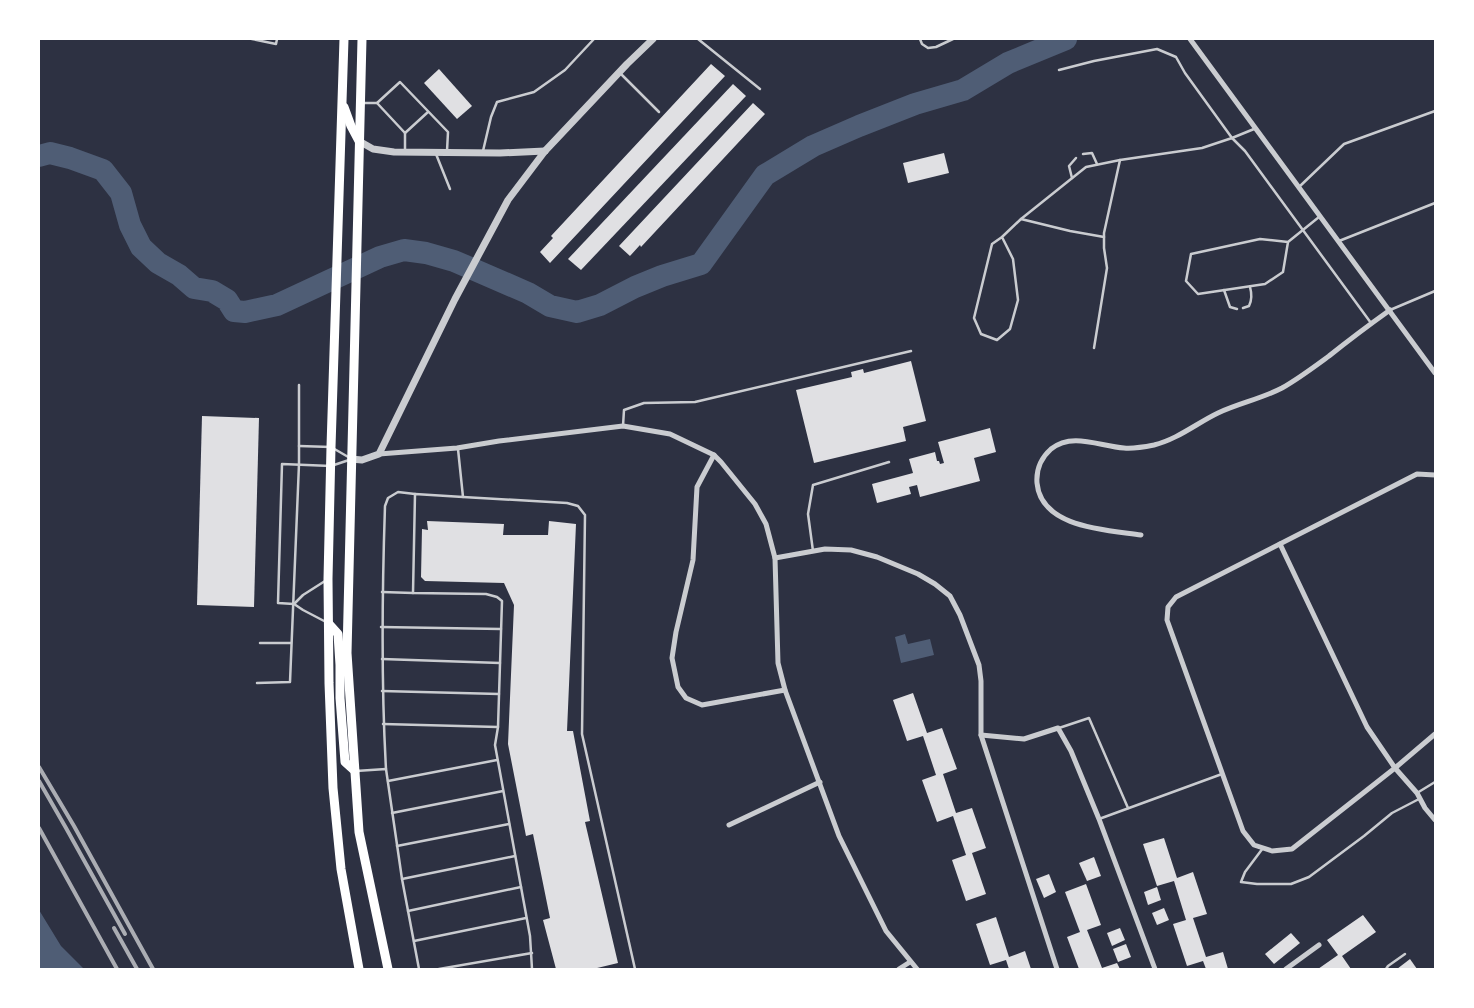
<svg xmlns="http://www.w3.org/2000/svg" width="1474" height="1008" font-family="'Times New Roman',serif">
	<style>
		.water { fill: #4f5d75 }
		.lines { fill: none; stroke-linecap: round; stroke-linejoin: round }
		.river { stroke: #4f5d75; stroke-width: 22 }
		.building { fill: #e0e0e3 }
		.service { stroke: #caccd0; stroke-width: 2.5 }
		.minor { stroke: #caccd0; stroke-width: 5 }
		.tertiary { stroke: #caccd0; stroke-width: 7 }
		.primary { stroke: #fff; stroke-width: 9 }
		.rail { stroke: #abadb3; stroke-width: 4 }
	</style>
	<rect width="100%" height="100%" fill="#2d3142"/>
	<g class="water">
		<path d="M905 634 908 644 930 639 934 655 901 663 895 637Z"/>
		<path d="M39 910 61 946 84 969H39Z"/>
	</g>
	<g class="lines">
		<path class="river" d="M39 156 50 153 70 158 103 170 121 193 130 225 141 247 158 263 179 275 194 288 212 291 227 300 234 311 245 312 277 305 380 257 404 250 426 253 454 261 528 293 550 306 577 312 600 305 635 287 662 276 701 264 765 175 813 146 859 126 915 104 963 90 1008 63 1066 39"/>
	</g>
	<g class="building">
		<path d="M711 64 725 76 550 263 540 252 553 238 551 236Z"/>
		<path d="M439 69 472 106 457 119 424 83Z"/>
		<path d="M733 84 746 96 581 270 568 259Z"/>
		<path d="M753 103 765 114 641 247 640 245 630 256 619 246Z"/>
		<path d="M944 153 949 173 908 183 903 163Z"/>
		<path d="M911 361 926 421 903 427 906 441 814 463 796 390 852 377 851 372 863 369 864 373Z"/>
		<path d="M202 416 259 418 254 607 197 605Z"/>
		<path d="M990 428 996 452 974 458 980 481 920 497 917 485 909 487 911 494 877 503 872 484 913 473 909 459 935 452 937 461H939L940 464 944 463 938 442Z"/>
		<path d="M427 521 504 524 503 535H548L549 521 576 524 567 731H573L590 821 585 822 618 963 593 969H556L543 920 550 918 533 834 526 836 508 744 514 605 504 583 425 581 421 577 422 529 428 530Z"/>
		<path d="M913 693 927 733 942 728 957 769 943 774 956 813 972 808 986 848 972 853 986 894 966 901 952 860 966 855 953 816 937 822 922 780 936 775 923 736 907 741 893 700Z"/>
		<path d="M1164 838 1177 878 1193 872 1207 914 1193 918 1206 957 1223 952 1228 969H1206L1203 961 1187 966 1173 924 1186 920 1174 881 1157 886 1143 844Z"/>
		<path d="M1094 857 1101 876 1087 881 1079 863Z"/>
		<path d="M1049 874 1056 892 1044 898 1036 879Z"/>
		<path d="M1086 884 1101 925 1087 930 1102 968 1117 963 1120 969H1079L1067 937 1080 932 1065 892Z"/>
		<path d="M1157 887 1161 900 1148 905 1144 892Z"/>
		<path d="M1164 908 1169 920 1157 925 1152 913Z"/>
		<path d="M1363 915 1376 932 1342 956 1351 969H1318L1338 955 1327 940Z"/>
		<path d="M996 917 1009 957 1025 951 1031 969H1009L1006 960 990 965 976 924Z"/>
		<path d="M1120 928 1125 940 1112 946 1107 933Z"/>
		<path d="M1291 933 1300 943 1274 964 1265 954Z"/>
		<path d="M1126 944 1131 957 1118 962 1113 949Z"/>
		<path d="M1410 959 1417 969H1397Z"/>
	</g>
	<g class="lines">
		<g class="service">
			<path d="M252 39 276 44 277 39"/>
			<path d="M698 39 760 89"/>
			<path d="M920 39 922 44 928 48 936 47 953 39"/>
			<path d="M1059 70 1094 61 1157 49 1176 57 1185 73 1232 138 1254 129"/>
			<path d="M620 73 659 112"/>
			<path d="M362 103H377L400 82 448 132 447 151"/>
			<path d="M377 103 405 133 428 112"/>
			<path d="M483 151 491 117 497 102 534 92 565 70 594 39"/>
			<path d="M405 152V133"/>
			<path d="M436 154 450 189"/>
			<path d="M1083 154 1092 153 1097 164"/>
			<path d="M1072 178 1069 166 1076 158"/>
			<path d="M1299 187 1344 144 1435 111"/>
			<path d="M1021 219 1070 231 1104 237"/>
			<path d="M1002 237 992 244 974 318 981 334 997 340 1010 329 1018 300 1013 259 1002 237 1021 219 1086 167 1120 160 1202 148 1232 138 1245 151 1371 323"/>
			<path d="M1339 241 1435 203"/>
			<path d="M1288 242 1260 239 1191 254 1186 281 1198 294 1265 284 1283 272 1288 242 1319 217"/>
			<path d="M1224 290 1230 307 1237 309"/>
			<path d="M1243 308 1249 306C1252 300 1252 294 1250 287"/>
			<path d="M1390 310 1435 291"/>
			<path d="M1094 348 1107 268 1104 248V233L1120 160"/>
			<path d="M623 426 624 410 644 403 695 402 911 351"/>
			<path d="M299 446 331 447 350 458"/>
			<path d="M458 449 463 497 415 494 413 593 486 594 497 597 502 601 498 727 495 745 530 936 532 969"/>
			<path d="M463 497 567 503 578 506 585 515 582 734 635 969"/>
			<path d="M813 551 808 514 813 485 889 462"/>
			<path d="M382 592 413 593"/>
			<path d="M295 603 303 595 325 581"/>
			<path d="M326 622 303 610 294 604 278 603 282 464 331 466 349 460"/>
			<path d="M381 627 501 629"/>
			<path d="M260 643H291"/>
			<path d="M382 659 500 663"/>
			<path d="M257 683 290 682 299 464V385"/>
			<path d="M382 691 499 694"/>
			<path d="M383 724 498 727"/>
			<path d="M1059 728 1089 718 1128 808"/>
			<path d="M386 769C381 681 382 594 385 506L388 498 398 492 415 494"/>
			<path d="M356 771 386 769 402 879 419 969"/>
			<path d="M388 781 497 760"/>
			<path d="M1417 793 1435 782"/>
			<path d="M392 813 503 791"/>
			<path d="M1099 819 1222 774"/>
			<path d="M397 846 509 824"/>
			<path d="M1263 848 1245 872 1241 882 1257 884H1291L1309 877 1364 836 1392 813 1419 799"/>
			<path d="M402 879 515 856"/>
			<path d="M408 911 521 887"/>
			<path d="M414 941 526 918"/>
			<path d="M439 969 532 953"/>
			<path d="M1386 969 1388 966 1405 954"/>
		</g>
		<g class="minor">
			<path d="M1190 39 1435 373"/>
			<path d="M379 454 457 448 499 441 623 426 670 434 714 455 721 462 755 504 766 524 775 558 778 663 785 690 839 836 886 931 917 969"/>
			<path d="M714 455 697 487 693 560 676 632 672 658 678 687 686 698 702 705 785 690"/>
			<path d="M1435 475 1417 474 1176 597 1168 607 1167 620 1243 831 1254 845 1272 851 1292 849 1395 768 1435 734"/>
			<path d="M1141 535C1107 530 1041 528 1037 483 1036 470 1041 458 1051 449 1072 432 1099 446 1124 448 1134 449 1144 447 1154 445 1178 439 1197 423 1218 413 1239 403 1261 399 1282 388 1298 379 1314 367 1329 356 1349 340 1369 325 1390 310"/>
			<path d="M1280 544 1367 727 1395 768 1417 793 1425 808 1435 820"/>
			<path d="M775 558 825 549 851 550 877 557 918 574 935 584 950 596 960 615 979 665 981 681V735L1057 969"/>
			<path d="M981 735 1024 739 1058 728 1071 751 1099 819 1155 969"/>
			<path d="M729 825 820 782"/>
			<path d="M899 969 910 962"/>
			<path d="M1286 969 1319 945"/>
		</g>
		<g class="tertiary">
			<path d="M359 141 373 149 394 152 500 153 545 151"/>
			<path d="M351 459 362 460 379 454 455 299 508 200 545 151 627 64 653 39"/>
		</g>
		<g class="primary">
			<path d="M344 39 331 447 328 579 329 683 333 788 341 869 359 969"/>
			<path d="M362 39 347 653 359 832 388 969"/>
			<path d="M344 107 351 126 359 141"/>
			<path d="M329 624 338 634 340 665V698L345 762 355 771"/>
		</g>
		<g class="rail">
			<path d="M39 767 74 826 153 969"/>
			<path d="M39 781 66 828 125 934"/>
			<path d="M39 828 117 969"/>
			<path d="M114 928 137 969"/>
		</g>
	</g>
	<rect width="1474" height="1008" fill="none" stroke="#ffffff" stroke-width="80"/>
</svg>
